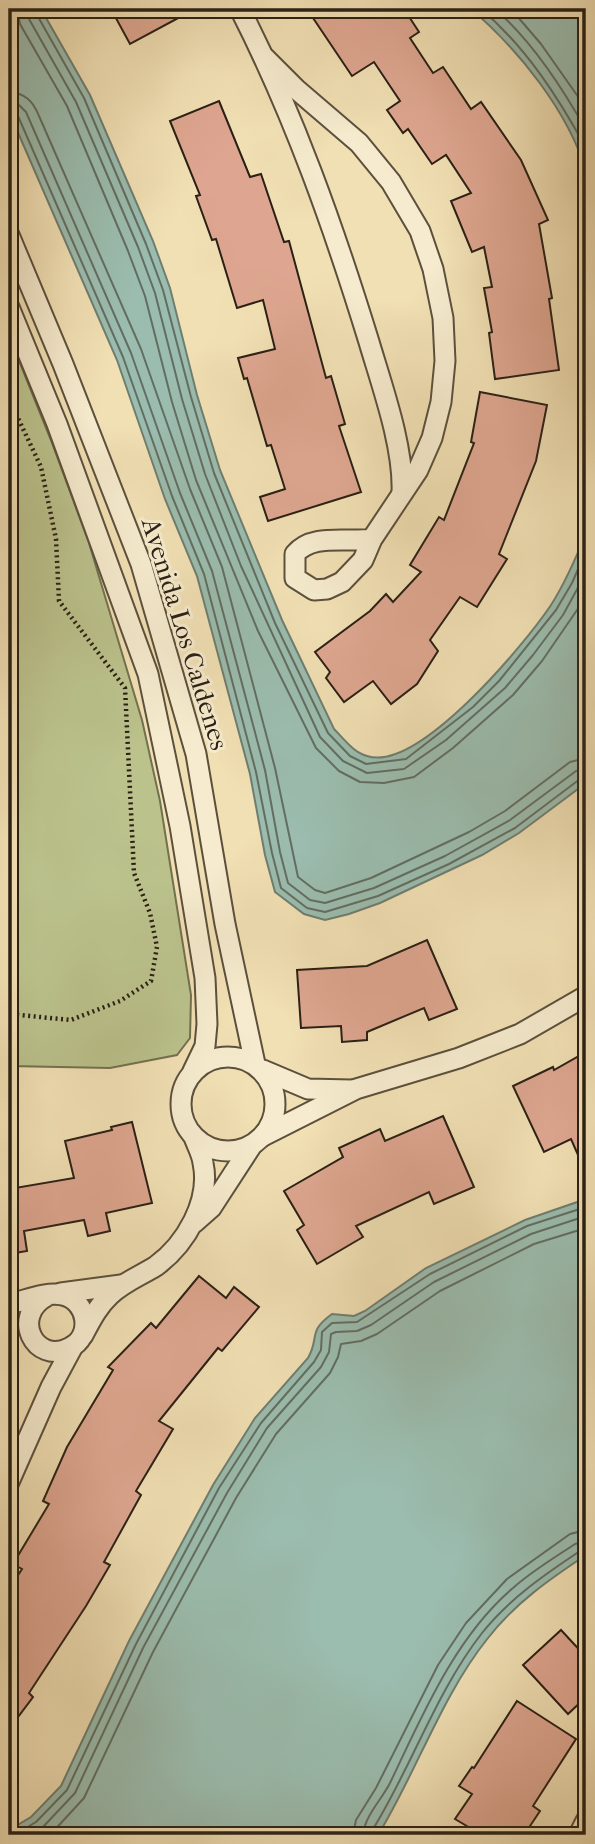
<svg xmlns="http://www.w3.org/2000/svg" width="595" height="1844" font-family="'IM FELL French Canon',serif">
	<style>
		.green { fill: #bbc28c; stroke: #727150; stroke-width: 2 }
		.water { fill: #9bbdaf; stroke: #6e7e71; stroke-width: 2 }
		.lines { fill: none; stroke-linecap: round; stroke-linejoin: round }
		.shore { stroke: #626e62; stroke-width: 2 }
		.building { fill: #dea690; stroke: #2a2015; stroke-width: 2 }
		.minor-casing { stroke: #5c503d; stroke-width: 23 }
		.path { stroke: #2a2015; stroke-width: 4.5; stroke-dasharray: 2 3.5; stroke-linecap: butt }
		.minor { stroke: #f6ebce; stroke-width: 19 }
		.labels { text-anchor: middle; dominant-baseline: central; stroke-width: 6; stroke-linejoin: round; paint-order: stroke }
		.street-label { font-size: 26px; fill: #2a2015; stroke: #f6ebce }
	</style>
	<rect width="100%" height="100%" fill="#f1e0b4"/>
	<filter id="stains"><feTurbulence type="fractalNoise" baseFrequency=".00286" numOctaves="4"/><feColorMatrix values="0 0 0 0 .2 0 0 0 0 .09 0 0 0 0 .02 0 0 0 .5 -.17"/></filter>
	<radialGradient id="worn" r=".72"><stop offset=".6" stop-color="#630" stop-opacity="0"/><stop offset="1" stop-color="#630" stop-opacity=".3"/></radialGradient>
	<path class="green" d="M9 336 52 443 89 543 142 720 160 801 191 995 190 1038 177 1055 110 1068 9 1066Z"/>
	<g class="water">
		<path d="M9 9H41L90 95 153 241 170 288 197 395 220 470 282 620 334 729C344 739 353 752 367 756 418 773 525 644 551 605 565 583 576 558 586 533V783L519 833 482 855 380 903 349 914 325 920 304 914 275 892 265 855 250 774 197 576 165 499 117 360 9 112Z"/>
		<path d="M471 9H586V171C568 111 518 49 471 9Z"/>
		<path d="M586 1199V1555C550 1579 515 1603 488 1638 442 1695 416 1773 378 1835H9V1830L31 1817 61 1786 129 1641 213 1485 255 1418 308 1358C320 1337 307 1332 332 1314L354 1316 365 1311 426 1268 525 1220Z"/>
	</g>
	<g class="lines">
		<g class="shore">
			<path d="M17 9 20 24 67 106 128 251 145 296 172 402 196 480 258 631 316 748 339 771 360 782 384 783 414 777 453 748 513 695 542 661 586 597"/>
			<path d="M27 9 29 19 76 102 138 247 155 293 182 399 205 474 241 566 320 737 343 761 367 773 404 769 446 740 505 688 533 655 563 615 586 573"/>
			<path d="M36 9 37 15 84 98 146 244 163 290 191 397 214 473 275 623 328 733 350 756 366 764 406 759 473 707 499 681 556 610 572 583 586 551"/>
			<path d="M481 9C526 47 558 97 586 148"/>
			<path d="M495 9C532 41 562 87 586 130"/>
			<path d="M511 9 541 44 586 108"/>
			<path d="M9 92C25 93 33 101 39 116L141 349 190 489 222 567 275 768 298 877 315 890 325 893 371 878 469 832 505 811 570 762 586 758"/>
			<path d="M9 103 18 104 26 112 131 353 180 493 212 571 265 770 280 852 288 883 310 900 325 903 374 888 445 856 510 820 576 771 586 769"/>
			<path d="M9 111 14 112 18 116 123 357 172 496 204 574 256 772 272 853 281 888 307 908 325 912 378 896 449 864 515 828 580 779 586 778"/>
			<path d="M14 1835 36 1822 67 1790 136 1644 219 1488 261 1423 314 1362 321 1350 322 1332 332 1323 357 1322 430 1274 527 1226 586 1207"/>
			<path d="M31 1835 42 1828 75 1793 143 1648 227 1493 267 1428 321 1367 329 1352 331 1334 336 1332 357 1331 371 1325 434 1282 531 1234 586 1216"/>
			<path d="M50 1835 84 1798 153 1652 236 1498 276 1434 330 1373 338 1357 341 1344 361 1341 377 1334 440 1291 534 1244 586 1228"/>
			<path d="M353 1835 356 1820 376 1788 438 1665 466 1623 507 1579 570 1534 586 1530"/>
			<path d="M363 1835C364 1817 382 1799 390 1783 422 1716 455 1637 513 1588 532 1571 554 1558 575 1544L586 1541"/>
			<path d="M372 1835 373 1829C412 1766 436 1692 482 1633 509 1599 544 1575 580 1551L586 1550"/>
		</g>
	</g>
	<g class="building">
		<path d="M111 9H195L130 44Z"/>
		<path d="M307 9H404L419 32 410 38 433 73 443 67 471 109 481 102 521 160 548 220 539 224 552 298 549 299 559 370 495 379 489 333 492 332 484 288 492 287 484 247 472 252 451 201 471 193 446 155 432 164 408 129 403 133 387 110 400 101 374 62 352 76Z"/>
		<path d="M219 101 250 177 261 174 284 242 289 241 326 378 331 376 345 424 339 426 361 492 268 521 260 497 285 489 271 445 267 446 247 378 244 379 238 358 275 349 263 300 237 308 216 239 212 240 196 196 200 195 170 121Z"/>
		<path d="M480 392 547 405 536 461 499 554 507 559 477 607 460 597 430 640 438 651 417 684 391 704 373 681 344 702 326 678 330 672 315 652 370 611 386 594 393 602 421 572 410 565 439 517 444 520 474 443 471 442Z"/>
		<path d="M427 940 457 1009 429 1020 424 1008 367 1032V1040L342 1042 341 1026 301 1028 297 970 367 966Z"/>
		<path d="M586 1052V1173L571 1139 544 1152 513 1086 553 1067 554 1070Z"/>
		<path d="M443 1116 474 1187 434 1204 429 1192 356 1226 363 1237 317 1264 297 1230 304 1225 284 1191 343 1157 339 1148 380 1129 385 1141Z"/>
		<path d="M132 1122 152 1203 106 1213 110 1231 88 1236 84 1220 24 1231 27 1251 9 1254V1189L74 1178 65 1141 112 1130 111 1127Z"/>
		<path d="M199 1276 226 1298 234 1287 259 1307 222 1351 218 1348 159 1421 173 1429 136 1491 141 1495 104 1562 110 1565 86 1606 29 1693 33 1697 9 1729V1589L22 1569 13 1564 49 1504 43 1501 67 1447 113 1370 108 1367 151 1323 156 1328Z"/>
		<path d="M561 1630 586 1657V1697L568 1714 523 1665Z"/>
		<path d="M517 1701 576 1739 533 1806 540 1811 524 1835H482L455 1819 472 1794 459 1786 472 1767 474 1768Z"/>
	</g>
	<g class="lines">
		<defs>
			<g id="minor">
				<path d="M240 9C294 115 334 228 369 342 382 386 404 447 402 493"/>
				<path d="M265 58 296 89 359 143 391 182 420 231 433 269 443 318 445 361 441 402 432 438 418 470 372 539 363 560 342 582 327 589 314 590 295 578V554C312 533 346 543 372 539"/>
				<path d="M9 235 63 364 141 564 196 754 225 924 255 1064"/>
				<path d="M9 307 57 424 148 674 180 826 205 978 207 1024 205 1046 193 1071"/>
				<circle cx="228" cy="1104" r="47"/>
				<path d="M263 1070 308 1089 351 1090"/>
				<path d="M263 1136 356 1089 459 1058 520 1034 586 996"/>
				<path d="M194 1223 211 1208 252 1145"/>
				<path d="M61 1293 121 1285"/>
				<path d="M9 1304C24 1301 47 1291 62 1295 88 1300 94 1337 69 1348 35 1365 10 1316 47 1296"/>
				<path d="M83 1335C91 1320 98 1306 110 1295 124 1282 140 1276 156 1266 186 1244 211 1201 203 1163 202 1154 197 1146 194 1137"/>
				<path d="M9 1482 51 1387 73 1346"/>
				<path d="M579 1835 586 1821"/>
			</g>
		</defs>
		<use href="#minor" class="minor-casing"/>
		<path class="path" d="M9 399 41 467 56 539 59 601 125 688 134 873 150 913 157 947 151 981 120 1001 71 1020 9 1014"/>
		<use href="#minor" class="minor"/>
	</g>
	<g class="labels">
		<g class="street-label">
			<text transform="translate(185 634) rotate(73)">Avenida Los Caldenes</text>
		</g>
	</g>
	<rect width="595" height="1844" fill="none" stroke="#f1e0b4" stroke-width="35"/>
	<rect x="10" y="10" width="574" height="1823" fill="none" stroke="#2a2015" stroke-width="3.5"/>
	<rect x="18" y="18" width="560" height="1809" fill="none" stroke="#2a2015" stroke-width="2"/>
	<rect width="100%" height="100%" filter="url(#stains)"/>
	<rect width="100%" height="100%" fill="url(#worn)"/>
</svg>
